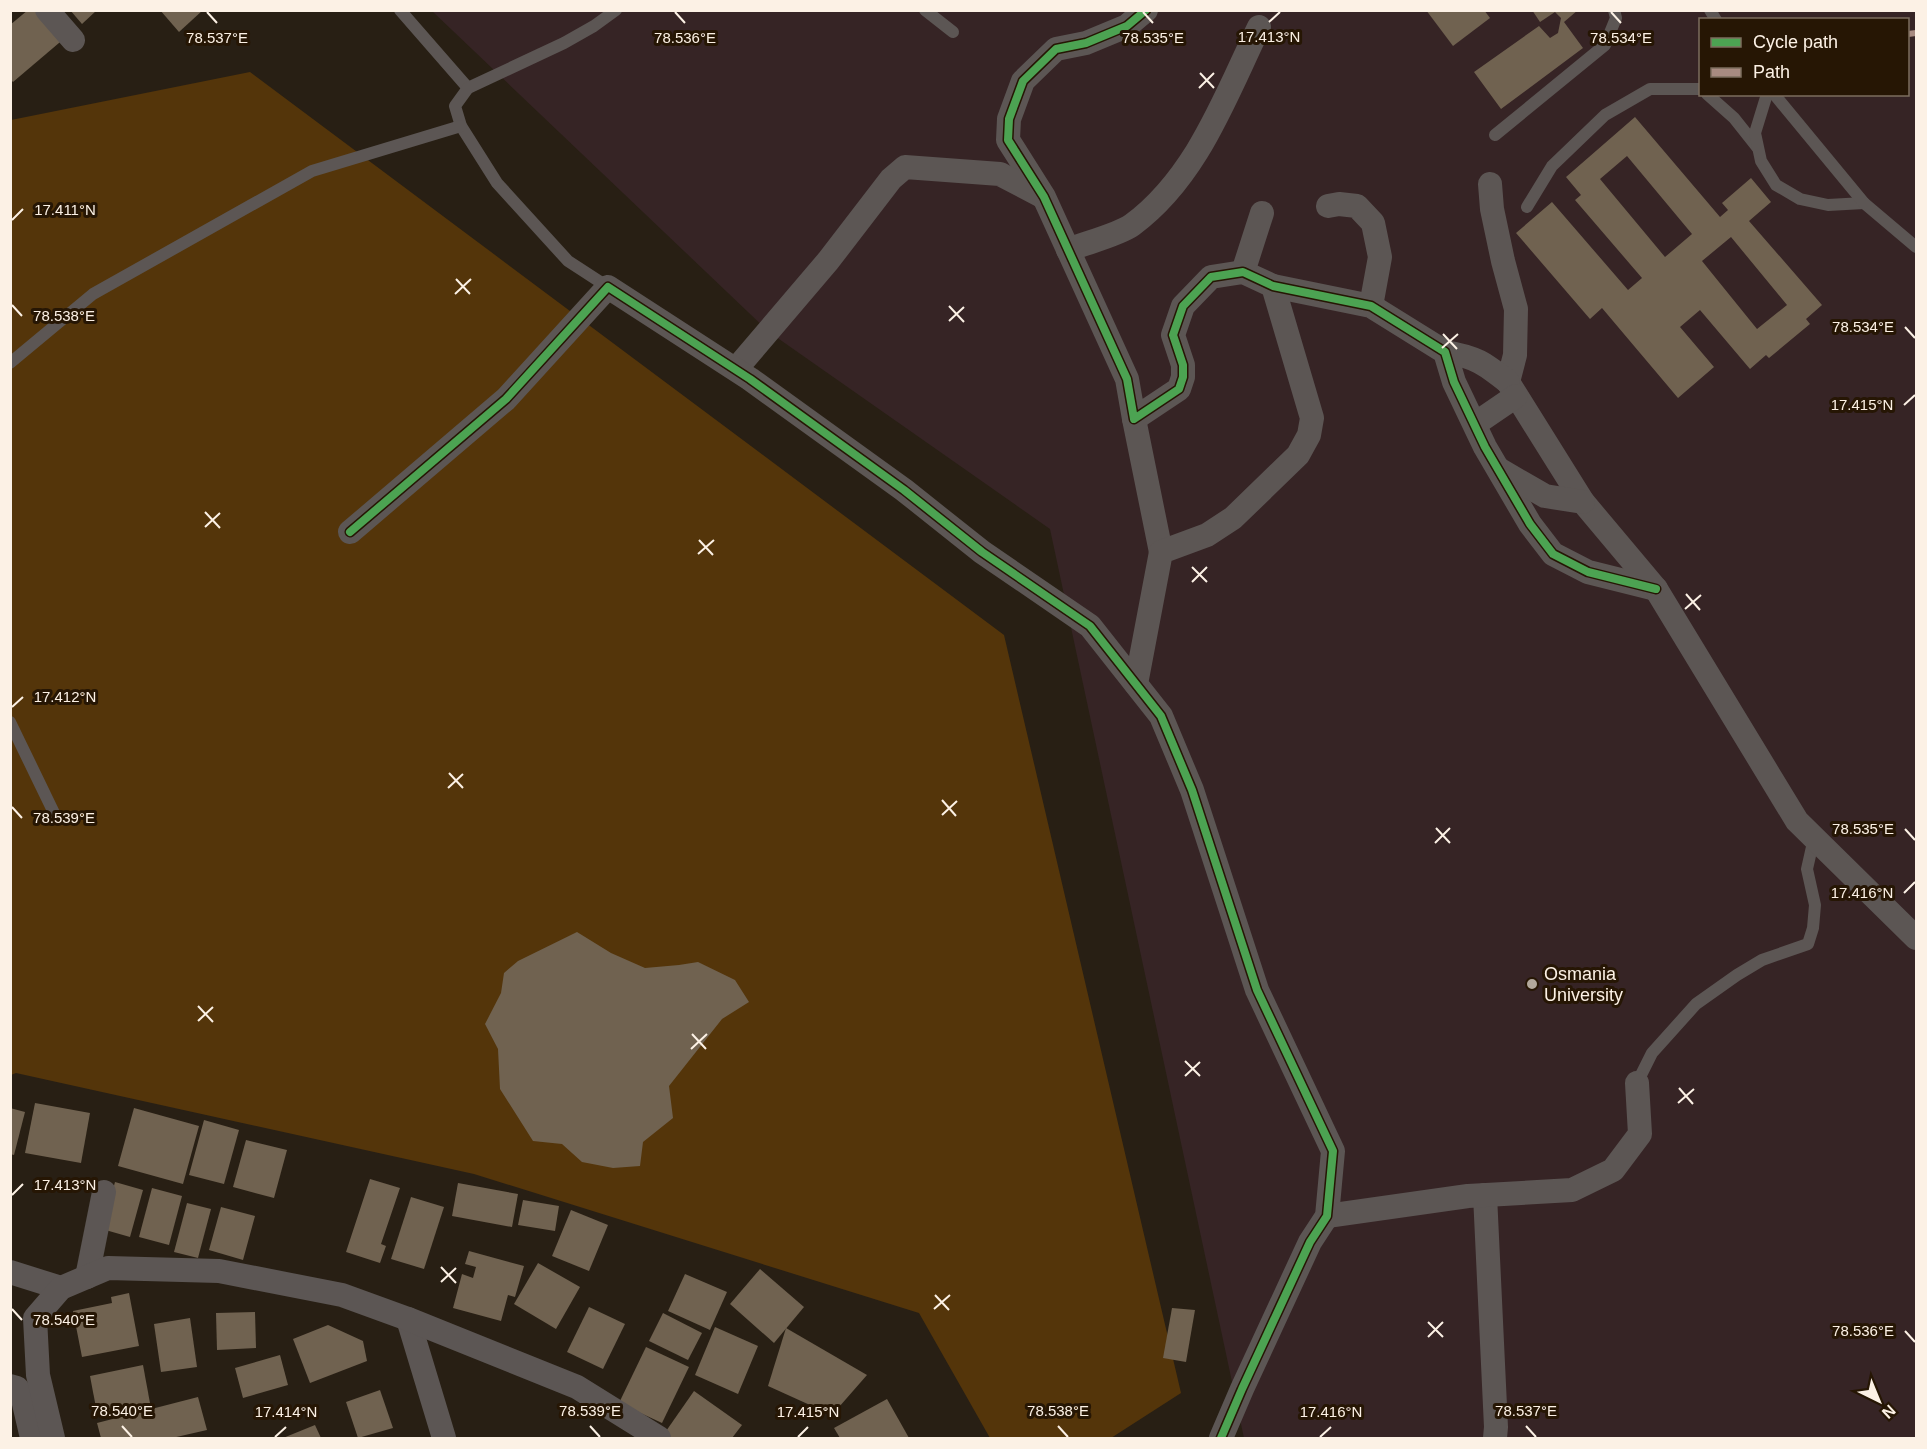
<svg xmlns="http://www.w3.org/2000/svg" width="1927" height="1449" font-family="Arial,sans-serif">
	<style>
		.education { fill: #362425; fill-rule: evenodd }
		.green { fill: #54350a }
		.building { fill: #706250; fill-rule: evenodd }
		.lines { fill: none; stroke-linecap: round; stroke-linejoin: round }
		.service { stroke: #5c5654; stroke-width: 12 }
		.minor { stroke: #5c5654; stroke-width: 24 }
		.quiet { stroke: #a88b81; stroke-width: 6; stroke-dasharray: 12 6; stroke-linecap: butt }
		.cycleway-casing { stroke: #261604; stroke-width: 11 }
		.cycleway { stroke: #4ca352; stroke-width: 8 }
		.ticks { fill: none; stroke: #fcf1e5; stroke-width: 2 }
		.poi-dot { fill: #b2a89c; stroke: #261604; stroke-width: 2 }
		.labels { text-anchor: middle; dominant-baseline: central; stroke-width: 6; stroke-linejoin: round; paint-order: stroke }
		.poi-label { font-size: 18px; fill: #fcf1e5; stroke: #261604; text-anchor: start }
		.ticks-label { font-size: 15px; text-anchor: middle; fill: #fcf1e5; stroke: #261604; stroke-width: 6; stroke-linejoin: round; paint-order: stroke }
	</style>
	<rect width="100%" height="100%" fill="#281f14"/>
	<path class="education" d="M432 11H1916V1438H1244L1050 529 769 332ZM1700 20H1908V94H1700Z"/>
	<path class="green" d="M250 72 1004 635 1181 1393 1111 1438H990L919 1313 474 1174 16 1073 11 1075V120Z"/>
	<g class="building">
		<path d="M28 10H43L66 37 13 82 10 79V25Z"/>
		<path d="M70 10H97L82 24Z"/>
		<path d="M160 10H203L179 32Z"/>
		<path d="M1426 10H1484L1490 18 1453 46Z"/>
		<path d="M1532 10H1578L1564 22 1583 48 1501 109 1474 72 1539 26 1550 38 1558 33 1561 18 1555 12 1540 22Z"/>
		<path d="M1635 117 1720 217 1728 210 1722 203 1751 178 1771 202 1749 221 1822 305 1806 319 1810 324 1769 358 1766 355 1750 369 1700 310 1680 327 1714 367 1678 398 1602 308 1590 319 1516 233 1552 202 1628 290 1642 278 1575 200 1581 195 1566 177ZM1627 156 1692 234 1665 257 1600 179ZM1731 237 1787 305 1757 329 1702 261Z"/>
		<path d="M577 932 611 953 645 968 679 965 698 962 735 980 749 1002 722 1019 669 1086 673 1118 643 1142 640 1166 613 1168 582 1162 562 1144 533 1141 500 1089 498 1049 485 1024 501 993 504 973 518 961Z"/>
		<path d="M35 1103 90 1113 81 1163 25 1153Z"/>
		<path d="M10 1108 25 1112 14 1155 10 1154Z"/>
		<path d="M134 1108 199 1126 183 1184 118 1166Z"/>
		<path d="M204 1120 239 1130 224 1184 189 1175Z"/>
		<path d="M246 1140 287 1150 274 1198 233 1187Z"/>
		<path d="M370 1179 400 1188 381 1244 386 1246 380 1263 346 1252Z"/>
		<path d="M115 1182 143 1190 130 1237 102 1229Z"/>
		<path d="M458 1183 518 1194 512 1227 452 1216Z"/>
		<path d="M152 1188 182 1196 169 1245 139 1237Z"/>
		<path d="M411 1197 444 1207 424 1269 391 1259Z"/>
		<path d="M523 1200 559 1206 555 1231 518 1225Z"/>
		<path d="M187 1203 211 1209 198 1258 174 1252Z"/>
		<path d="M221 1207 255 1216 243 1260 209 1250Z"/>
		<path d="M571 1210 608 1225 589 1271 552 1256Z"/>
		<path d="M469 1251 524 1266 515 1297 508 1295 501 1321 453 1308 462 1274 473 1278 476 1267 465 1264Z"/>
		<path d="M538 1263 580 1287 556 1329 514 1304Z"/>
		<path d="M760 1269 804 1307 774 1343 730 1304Z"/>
		<path d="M685 1274 727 1292 710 1330 668 1311Z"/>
		<path d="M129 1293 139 1346 82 1357 73 1311 112 1303 111 1297Z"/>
		<path d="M589 1307 625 1324 603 1369 567 1352Z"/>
		<path d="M1172 1308 1195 1310 1186 1362 1163 1358Z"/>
		<path d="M255 1312 256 1348 217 1350 216 1313Z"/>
		<path d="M663 1313 702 1333 688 1360 649 1341Z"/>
		<path d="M190 1318 197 1367 161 1372 154 1324Z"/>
		<path d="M328 1325 363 1341 367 1361 310 1383 293 1339Z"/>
		<path d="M715 1327 758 1346 738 1394 695 1375Z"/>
		<path d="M786 1328 867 1375 832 1415 768 1386Z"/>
		<path d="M646 1347 689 1367 662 1423 619 1403Z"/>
		<path d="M280 1355 288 1385 243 1398 235 1368Z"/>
		<path d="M143 1365 150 1403 97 1413 90 1376Z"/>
		<path d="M380 1390 393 1428 358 1438 346 1402Z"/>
		<path d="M694 1391 742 1425 732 1438H670L664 1434Z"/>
		<path d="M198 1397 207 1430 172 1438H101L97 1423Z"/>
		<path d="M887 1399 909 1438H840L834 1428Z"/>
		<path d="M315 1425 321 1438H283Z"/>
	</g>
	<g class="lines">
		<g class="service">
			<path d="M400 10 468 88"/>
			<path d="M925 10 953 32"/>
			<path d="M1710 10 1716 20"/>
			<path d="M1707 94 1734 118 1757 147"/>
			<path d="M1767 94 1755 133 1761 161 1776 185 1800 199 1828 205 1864 203"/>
			<path d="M1774 94 1864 203 1916 247"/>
			<path d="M1495 135 1605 45 1616 18 1614 10"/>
			<path d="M1527 207 1552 166 1605 115 1650 89H1700"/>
			<path d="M608 287 568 261 497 183 461 126 455 106 468 88 564 43 594 26 616 10"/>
			<path d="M10 363 93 294 312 171 461 126"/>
			<path d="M10 722 55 815"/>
			<path d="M1637 1083 1652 1053 1696 1004 1737 975 1762 960 1808 944 1813 928 1815 905 1807 869 1814 838"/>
		</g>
		<g class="minor">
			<path d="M47 10 73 40"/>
			<path d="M1146 10 1127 26 1086 43 1056 49 1023 81 1009 119 1008 140 1044 197 1127 379 1134 419 1179 389 1183 377V365L1173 335 1183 306 1211 277 1243 272 1273 286 1371 306 1445 352 1454 382 1485 447 1530 524 1553 554 1588 572 1656 589"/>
			<path d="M1490 184 1492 209 1503 261 1516 309 1515 355 1508 382 1583 502 1656 589 1797 821 1916 938"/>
			<path d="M1328 206 1339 204 1357 206 1373 223 1380 257 1371 306"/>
			<path d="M1068 250C1085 243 1118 235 1132 225 1197 177 1225 97 1259 27"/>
			<path d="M1243 272 1262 213"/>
			<path d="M1445 352C1476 357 1484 363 1508 382"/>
			<path d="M736 369 828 261 891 179 905 167 1000 174 1042 196"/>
			<path d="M1134 419 1161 552"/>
			<path d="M1475 424 1516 396"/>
			<path d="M1500 470 1545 496 1583 502"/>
			<path d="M350 532 506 399 608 287 750 379 904 490 982 552 1090 626 1161 716 1192 790 1257 990 1333 1151 1327 1216 1310 1242 1242 1389 1221 1438"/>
			<path d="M1136 684 1161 552 1207 535 1233 518 1298 455 1309 435 1312 418 1273 286"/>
			<path d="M1485 1195 1496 1427 1495 1438"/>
			<path d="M1327 1216 1468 1196 1572 1190 1613 1170 1640 1134 1637 1083"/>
			<path d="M10 1272 61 1288"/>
			<path d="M87 1277 104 1192"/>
			<path d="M408 1319 444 1438"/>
			<path d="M10 1386 17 1388 22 1395 32 1438"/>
			<path d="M53 1438 38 1375 35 1318 61 1288 108 1268 219 1271 342 1295 408 1319 577 1387 659 1438"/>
		</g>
		<path class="quiet" d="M1908 34 1916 33"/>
		<defs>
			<g id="cycleway">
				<path d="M1146 10 1127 26 1086 43 1056 49 1023 81 1009 119 1008 140 1044 197 1127 379 1134 419 1179 389 1183 377V365L1173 335 1183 306 1211 277 1243 272 1273 286 1371 306 1445 352 1454 382 1485 447 1530 524 1553 554 1588 572 1656 589"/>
				<path d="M350 532 506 399 608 287 750 379 904 490 982 552 1090 626 1161 716 1192 790 1257 990 1333 1151 1327 1216 1310 1242 1242 1389 1221 1438"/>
			</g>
		</defs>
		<use href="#cycleway" class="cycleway-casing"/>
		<use href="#cycleway" class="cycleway"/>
	</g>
	<path class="ticks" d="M207 12 217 23M675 12 685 23M1143 12 1153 23M1611 12 1621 23M1269 22 1280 12M1200 73 1214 88M1199 88 1214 73M12 220 23 209M456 279 470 294M455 294 471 279M12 305 22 316M949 306 964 322M949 321 964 307M1905 327 1915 338M1443 334 1457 349M1442 348 1458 334M1904 405 1915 395M205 512 220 528M205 527 220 513M699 540 713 555M698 554 714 540M1192 567 1207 582M1192 582 1207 567M1686 594 1700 610M1685 609 1701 595M12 707 23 697M449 773 463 788M448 788 463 774M942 800 956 816M12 807 22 818M942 815 957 801M1436 828 1450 843M1905 829 1915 840M1435 843 1450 828M1904 893 1915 882M198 1006 213 1022M198 1021 213 1007M692 1034 706 1049M691 1049 707 1034M1185 1061 1200 1076M1185 1076 1200 1062M1679 1088 1693 1104M1678 1103 1694 1089M12 1195 23 1184M441 1267 456 1283M441 1282 456 1268M935 1295 949 1310M12 1309 22 1320M934 1309 950 1295M1428 1322 1443 1337M1905 1331 1915 1342M1428 1337 1443 1322M122 1426 132 1437M590 1426 600 1437M1058 1426 1068 1437M1526 1426 1536 1437M275 1437 286 1427M798 1437 808 1427M1320 1437 1331 1427"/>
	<circle class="poi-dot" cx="1532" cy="984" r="6"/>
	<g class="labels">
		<g class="poi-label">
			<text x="1544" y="974">Osmania<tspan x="1544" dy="21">University</tspan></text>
		</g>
	</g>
	<g class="ticks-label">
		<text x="1269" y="42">17.413°N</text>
		<text x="217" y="43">78.537°E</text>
		<text x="685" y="43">78.536°E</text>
		<text x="1153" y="43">78.535°E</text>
		<text x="1621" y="43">78.534°E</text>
		<text x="65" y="215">17.411°N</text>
		<text x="64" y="321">78.538°E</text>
		<text x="1863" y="332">78.534°E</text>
		<text x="1862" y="410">17.415°N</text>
		<text x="65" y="702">17.412°N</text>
		<text x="64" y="823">78.539°E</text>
		<text x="1863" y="834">78.535°E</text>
		<text x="1862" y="898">17.416°N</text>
		<text x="65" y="1190">17.413°N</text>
		<text x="64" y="1325">78.540°E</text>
		<text x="1863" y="1336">78.536°E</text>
		<text x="122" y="1416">78.540°E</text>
		<text x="590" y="1416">78.539°E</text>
		<text x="1058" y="1416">78.538°E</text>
		<text x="1526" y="1416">78.537°E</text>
		<text x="286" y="1417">17.414°N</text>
		<text x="808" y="1417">17.415°N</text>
		<text x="1331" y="1417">17.416°N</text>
	</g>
	<rect width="1927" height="1449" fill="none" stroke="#fcf1e5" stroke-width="24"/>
	<rect x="1699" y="18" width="210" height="78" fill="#261604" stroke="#7c6e5e" stroke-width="1.5"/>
	<rect x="1711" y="38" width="30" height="9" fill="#4ca352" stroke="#7c6e5e" stroke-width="1.5"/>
	<text x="1753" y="48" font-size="18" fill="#fcf1e5">Cycle path</text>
	<rect x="1711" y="68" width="30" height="9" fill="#a88b81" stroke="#7c6e5e" stroke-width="1.5"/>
	<text x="1753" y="78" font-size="18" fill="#fcf1e5">Path</text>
	<g transform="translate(1879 1401) rotate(137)" stroke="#261604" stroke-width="4.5" paint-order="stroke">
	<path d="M0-4.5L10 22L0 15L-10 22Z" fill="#fcf1e5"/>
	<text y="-9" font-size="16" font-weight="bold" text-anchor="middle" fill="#fcf1e5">N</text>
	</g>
</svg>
